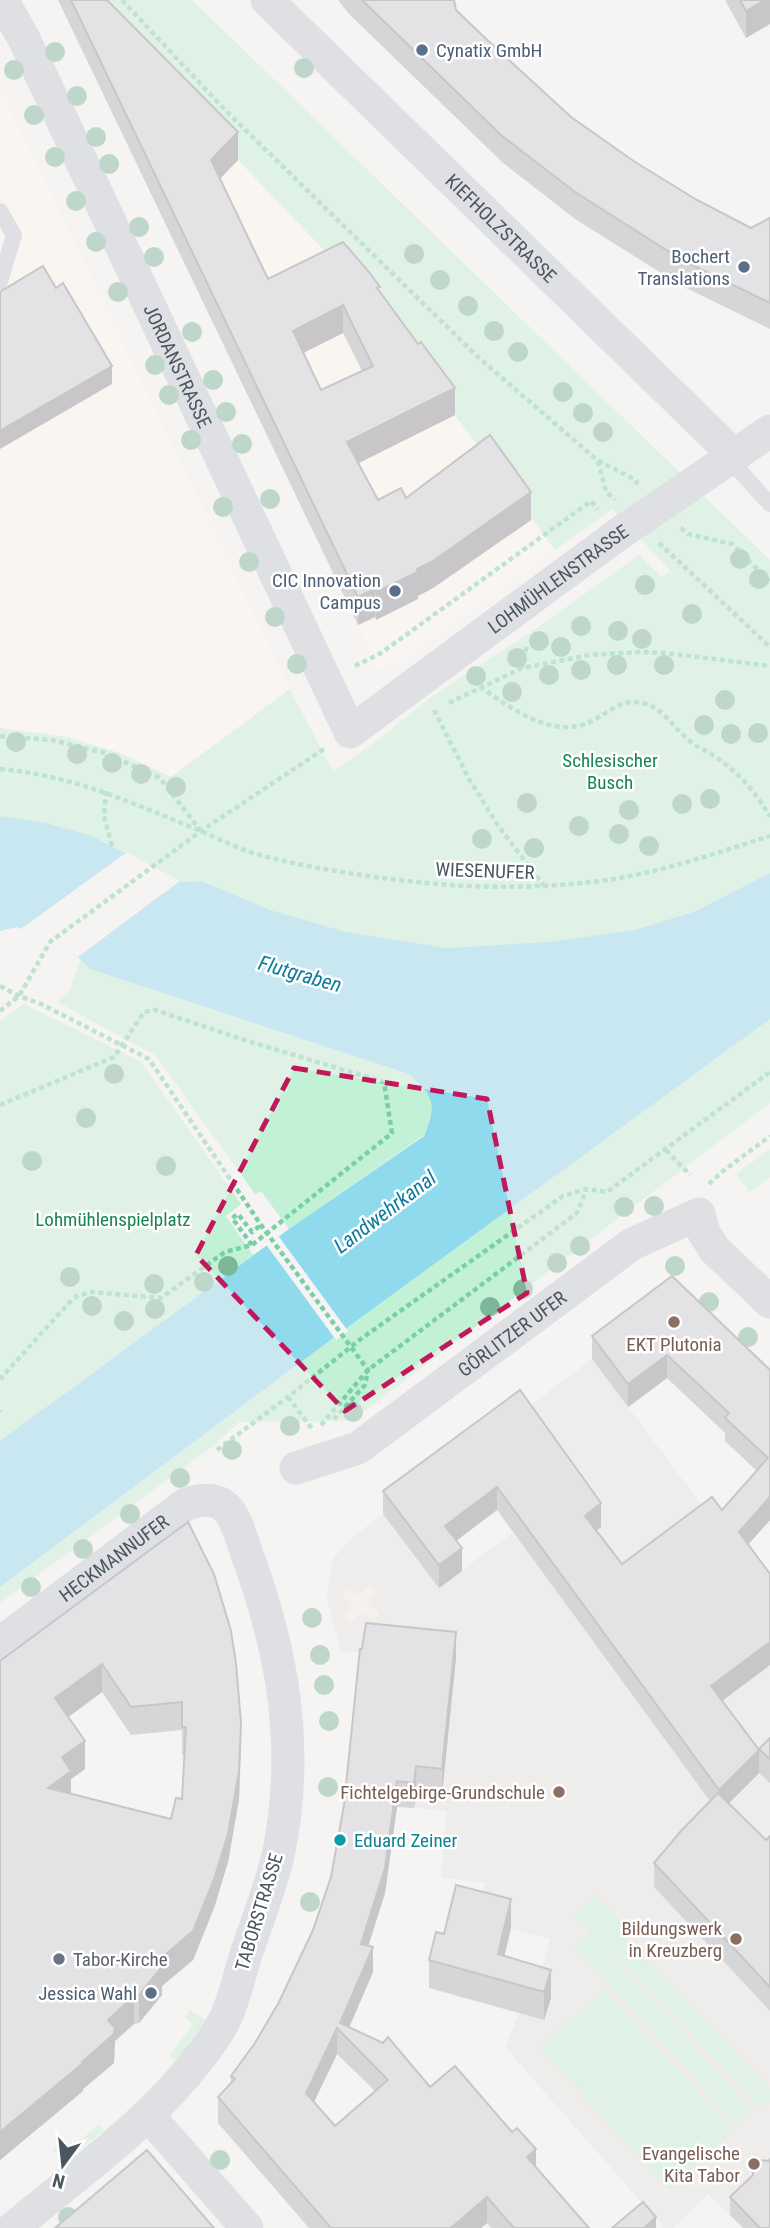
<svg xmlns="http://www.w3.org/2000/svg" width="770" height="2228" font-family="'Roboto Condensed',sans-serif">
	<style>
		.commercial { fill: #fdf9ef }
		.education { fill: #e6e4e5 }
		.green { fill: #c3f1d5 }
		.sand { fill: #f5f0e5 }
		.water { fill: #90daee }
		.pier { fill: #f5f3f3 }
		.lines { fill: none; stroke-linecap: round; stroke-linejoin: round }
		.path { stroke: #7ad0a6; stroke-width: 4.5; stroke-dasharray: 5 3.5; stroke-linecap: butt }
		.lane { stroke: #c1cad2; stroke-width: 16 }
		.street { stroke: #c1cad2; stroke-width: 33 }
		.tree { fill: #7bb799 }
		.wall { fill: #b0b2b7; fill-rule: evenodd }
		.shaded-wall { fill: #909195 }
		.building { fill: #cdcfd5; stroke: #909195; stroke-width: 2; fill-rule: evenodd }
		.marked { fill: none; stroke: #c2185b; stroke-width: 5; stroke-dasharray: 14 9; stroke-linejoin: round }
		.service-dot { fill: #5c6f8a; stroke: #fff; stroke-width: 2.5 }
		.education-dot { fill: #8d6e63; stroke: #fff; stroke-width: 2.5 }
		.culture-dot { fill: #0f9aa8; stroke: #fff; stroke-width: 2.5 }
		.worship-dot { fill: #6b7280; stroke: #fff; stroke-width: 2.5 }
		.labels { text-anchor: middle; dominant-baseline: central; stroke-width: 5; stroke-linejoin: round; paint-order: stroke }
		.service-label { font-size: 19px; fill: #4e5e75; stroke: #fff; text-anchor: end }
		.street-label { font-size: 19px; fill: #4a5661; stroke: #fff }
		.park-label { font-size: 19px; fill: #17864f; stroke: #fff }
		.education-label { font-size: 19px; fill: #785e54; stroke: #fff; text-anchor: end }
		.culture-label { font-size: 19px; fill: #0d838f; stroke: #fff; text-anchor: start }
		.worship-label { font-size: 19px; fill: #5b616d; stroke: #fff; text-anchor: start }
		.water-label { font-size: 21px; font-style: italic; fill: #0c7c9b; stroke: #fff }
	</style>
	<rect width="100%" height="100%" fill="#f5f3f3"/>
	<g class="commercial">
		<path d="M59 0H80L238 160 343 270 421 369 555 550 401 663 376 669 358 624Z"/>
		<path d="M0 88 290 689 171 777 120 753 68 737 0 728Z"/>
	</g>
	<path class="education" d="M592 1359 770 1596V1762L759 1773 770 1783V1860L696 1932 770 2011V2228H743L708 2194 673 2228H664L505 2047 519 2014 529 2016 550 1939 477 1918 485 1883 441 1877 447 1811 348 1802 365 1653 341 1651 328 1603 327 1591 333 1559 350 1539 383 1514 439 1587 573 1488 520 1413Z"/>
	<g class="green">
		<path d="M80 0H192L770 560V873L696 911 635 930 547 942 447 948 346 932 270 910 201 881 185 882 180 881 92 836 46 823 0 816V728L68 737 120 753 171 777 290 689 333 772 375 742 434 695 530 633 639 555 661 577 671 571 612 509 555 550 421 369 343 270 238 160Z"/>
		<path d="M78 957 90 969 409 1074C434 1097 437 1103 424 1135L289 1229 261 1191 255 1194 156 1056 57 1002 69 993 80 960Z"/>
		<path d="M24 1004 141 1062 241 1204 226 1216 253 1255 0 1441V1021Z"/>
		<path d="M770 1019V1103L357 1417 345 1421 239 1422 213 1446 0 1603V1587L348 1327Z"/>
		<path d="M770 1149V1177L750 1192 736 1174Z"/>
		<path d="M595 1895 632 1934 627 1938 770 2090V2101L761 2109 613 1951 611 1954 752 2110 736 2124 574 1946 590 1932 574 1915Z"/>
		<path d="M604 1990 734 2129 670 2189 540 2049Z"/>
		<path d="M190 2010 206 2020 177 2061 169 2056 193 2024 185 2018Z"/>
		<path d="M99 2125 104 2130 64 2162 53 2149 59 2144 66 2151Z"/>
	</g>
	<path class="sand" d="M370 1585 374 1587 376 1591 369 1603 379 1613 378 1617 374 1620 362 1613 352 1622 347 1621 345 1617 352 1605 343 1595 344 1590 348 1588 360 1595Z"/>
	<path class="water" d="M0 816 46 823 92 836 180 881 185 882 201 881 270 910 346 932 447 948 547 942 635 930 696 911 770 873V1019L348 1327 0 1587V1441L289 1229 424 1136C437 1103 434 1097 409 1074L90 969 78 957 17 927 0 931Z"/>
	<g class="pier">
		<path d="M127 852 180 881 78 957 21 929Z"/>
		<path d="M277 1234 348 1331 336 1340 265 1243Z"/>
	</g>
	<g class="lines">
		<g class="path">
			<path d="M122 0 225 110 478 357 597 460 634 479 638 484"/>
			<path d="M598 461 606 491 615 500"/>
			<path d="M681 528 688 534 732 544 770 582"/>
			<path d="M659 543 770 647"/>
			<path d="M355 666 381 653 591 501 598 509"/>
			<path d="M522 668 524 655 528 644"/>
			<path d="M480 687C511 708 554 741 592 721 606 714 619 701 635 702 661 703 672 727 690 741 697 747 705 750 713 755 737 771 756 792 770 817"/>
			<path d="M449 703 522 668 590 655 642 652 666 653 770 666"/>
			<path d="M434 710 469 779 499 827 544 886"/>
			<path d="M0 736 52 740 105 753 160 778 200 830"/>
			<path d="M0 769C70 775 128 801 191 827 211 835 230 845 250 852 289 864 329 870 369 876 449 888 527 891 607 880 663 872 716 853 770 836"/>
			<path d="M106 791 104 816 112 846"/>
			<path d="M0 986 19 996 41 1004 149 1059 261 1225 368 1370 365 1385 334 1419"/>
			<path d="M0 1011 19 996 50 942 201 831 324 749"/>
			<path d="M0 1105 114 1057 144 1012 155 1010 254 1043 384 1082 392 1133 252 1245 225 1252 161 1298 91 1292 77 1296 68 1304 0 1379"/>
			<path d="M666 1150 690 1175"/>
			<path d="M709 1184 723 1171 770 1136"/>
			<path d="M252 1245 232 1218 238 1214 252 1232 261 1225"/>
			<path d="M288 1397 313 1430"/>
			<path d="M0 1411 1 1412"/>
			<path d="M321 1425 368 1370 577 1213 586 1190"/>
			<path d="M217 1450 288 1397 362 1338 563 1196 586 1189 607 1192 770 1072"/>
		</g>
		<g class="lane">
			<path d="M0 211 14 235 0 282"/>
			<path d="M735 456 738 469 770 504"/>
		</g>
		<g class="street">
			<path id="s1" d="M2 0 24 39 350 732 620 533 770 431"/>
			<path id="s2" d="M267 0 735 456"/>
			<path id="s3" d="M296 1468 358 1448 632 1244 699 1214 704 1233 715 1250 770 1302"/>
			<path id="s4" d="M0 1643 186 1504C231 1489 235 1520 247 1554 284 1655 300 1750 278 1856 270 1888 258 1920 247 1951 240 1973 235 1997 226 2017 220 2031 209 2045 200 2057 149 2124 77 2174 13 2228"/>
			<path d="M148 2115 247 2228"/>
		</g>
	</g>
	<g class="tree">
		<circle cx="55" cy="52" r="10"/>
		<circle cx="304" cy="68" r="10"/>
		<circle cx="14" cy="70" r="10"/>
		<circle cx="77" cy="96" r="10"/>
		<circle cx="34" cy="115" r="10"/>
		<circle cx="96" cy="137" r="10"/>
		<circle cx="55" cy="157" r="10"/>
		<circle cx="109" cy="164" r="10"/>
		<circle cx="76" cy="201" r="10"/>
		<circle cx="139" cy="227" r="10"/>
		<circle cx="96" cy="242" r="10"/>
		<circle cx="414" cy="254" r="10"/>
		<circle cx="154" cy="257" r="10"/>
		<circle cx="440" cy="280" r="10"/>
		<circle cx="118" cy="292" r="10"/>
		<circle cx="468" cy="306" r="10"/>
		<circle cx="494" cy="331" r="10"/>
		<circle cx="192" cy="332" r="10"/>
		<circle cx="518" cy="352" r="10"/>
		<circle cx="155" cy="365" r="10"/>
		<circle cx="213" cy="380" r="10"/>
		<circle cx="563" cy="392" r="10"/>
		<circle cx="169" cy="395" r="10"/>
		<circle cx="226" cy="412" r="10"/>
		<circle cx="583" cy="413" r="10"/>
		<circle cx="603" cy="432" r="10"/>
		<circle cx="191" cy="440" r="10"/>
		<circle cx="242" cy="444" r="10"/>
		<circle cx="270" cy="499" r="10"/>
		<circle cx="223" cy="507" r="10"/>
		<circle cx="740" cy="559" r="10"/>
		<circle cx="249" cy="562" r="10"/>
		<circle cx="759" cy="579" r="10"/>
		<circle cx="645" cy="585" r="10"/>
		<circle cx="692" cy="614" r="10"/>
		<circle cx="275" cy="617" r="10"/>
		<circle cx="581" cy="626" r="10"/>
		<circle cx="618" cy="631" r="10"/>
		<circle cx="642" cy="639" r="10"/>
		<circle cx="539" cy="641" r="10"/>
		<circle cx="561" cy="647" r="10"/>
		<circle cx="517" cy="658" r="10"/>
		<circle cx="297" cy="664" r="10"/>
		<circle cx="617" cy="665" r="10"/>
		<circle cx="664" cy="665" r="10"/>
		<circle cx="581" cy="670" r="10"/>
		<circle cx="549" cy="675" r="10"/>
		<circle cx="476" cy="676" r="10"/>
		<circle cx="512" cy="692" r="10"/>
		<circle cx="725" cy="700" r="10"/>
		<circle cx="704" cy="725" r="10"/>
		<circle cx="758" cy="733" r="10"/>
		<circle cx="731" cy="734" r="10"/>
		<circle cx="16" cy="742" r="10"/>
		<circle cx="77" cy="754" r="10"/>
		<circle cx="112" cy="763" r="10"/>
		<circle cx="141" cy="774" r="10"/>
		<circle cx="176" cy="787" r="10"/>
		<circle cx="710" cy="799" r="10"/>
		<circle cx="527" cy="803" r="10"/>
		<circle cx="682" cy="804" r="10"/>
		<circle cx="629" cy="810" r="10"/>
		<circle cx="579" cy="826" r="10"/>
		<circle cx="619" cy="834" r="10"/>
		<circle cx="482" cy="839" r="10"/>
		<circle cx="649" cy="846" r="10"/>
		<circle cx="534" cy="848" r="10"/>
		<circle cx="114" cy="1074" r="10"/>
		<circle cx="86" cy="1118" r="10"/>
		<circle cx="32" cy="1161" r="10"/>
		<circle cx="166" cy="1166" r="10"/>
		<circle cx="654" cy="1206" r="10"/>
		<circle cx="624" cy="1207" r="10"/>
		<circle cx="580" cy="1246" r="10"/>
		<circle cx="557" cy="1263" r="10"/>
		<circle cx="228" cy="1266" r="10"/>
		<circle cx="675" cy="1266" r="10"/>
		<circle cx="70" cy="1277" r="10"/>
		<circle cx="204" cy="1282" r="10"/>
		<circle cx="154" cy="1284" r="10"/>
		<circle cx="523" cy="1289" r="10"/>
		<circle cx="709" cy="1302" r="10"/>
		<circle cx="92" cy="1306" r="10"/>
		<circle cx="490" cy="1307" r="10"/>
		<circle cx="155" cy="1309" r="10"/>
		<circle cx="124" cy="1321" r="10"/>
		<circle cx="748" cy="1337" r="10"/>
		<circle cx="353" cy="1412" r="10"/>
		<circle cx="290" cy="1426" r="10"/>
		<circle cx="232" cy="1450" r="10"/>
		<circle cx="180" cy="1478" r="10"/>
		<circle cx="130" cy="1514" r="10"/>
		<circle cx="83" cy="1549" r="10"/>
		<circle cx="31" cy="1587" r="10"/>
		<circle cx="312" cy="1618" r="10"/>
		<circle cx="320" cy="1655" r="10"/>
		<circle cx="324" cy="1685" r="10"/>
		<circle cx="329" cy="1721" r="10"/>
		<circle cx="328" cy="1787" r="10"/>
		<circle cx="310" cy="1902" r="10"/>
		<circle cx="220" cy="2160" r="10"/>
		<circle cx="68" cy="2217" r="10"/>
	</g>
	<g class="wall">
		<path d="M58 0H107L238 160 220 179 268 279 380 293 455 415 358 463 378 500 406 498 531 520 433 588 418 596V599L376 620 375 617 358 625ZM343 333 362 371 321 390 303 353Z"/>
		<path d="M338 0H454L456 10 484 37 571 117 635 162 697 200 751 228 770 218V329L682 286 575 219 502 162 349 14Z"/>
		<path d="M725 0H770L746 38Z"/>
		<path d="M592 1336 770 1370V1520L748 1544 770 1574V1665L722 1701 759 1750 770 1738V1783L759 1773 729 1803 766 1840 770 1836V2011L654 1887V1863L710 1801 497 1510 456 1541 462 1571 439 1588 383 1514V1491L520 1390 601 1527 596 1530 622 1564 722 1510 757 1471 725 1441V1433L667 1378 628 1407 592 1359Z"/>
		<path d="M231 1631 241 1751 239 1799 228 1862 214 1908 193 1960 162 1986V1995L139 2023 134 2024 115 2041 114 2063 83 2089V2091L0 2160V1661ZM102 1692 131 1735 182 1730V1755H184L182 1799 171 1819 71 1794V1779L85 1769 68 1717Z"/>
		<path d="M456 1658 442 1794 416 1791 414 1808 397 1807 385 1893 368 1946 373 1972 349 2027 536 2167 589 2228H491L487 2223 481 2228H309L218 2123V2097L231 2083V2076L255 2043 279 2002ZM337 2054 375 2091 335 2126 314 2102Z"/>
		<path d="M511 1928 504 1956 551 1998 544 2020 429 1988V1960L444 1934Z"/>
		<path d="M730 2197 770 2228H743L730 2215Z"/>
	</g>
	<g class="shaded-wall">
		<path d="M765 0H770V24L746 38V11Z"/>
		<path d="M238 132V160L211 188V160Z"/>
		<path d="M343 305V333L293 358V331Z"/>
		<path d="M112 366V384L0 449V431Z"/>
		<path d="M455 388V415L347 469V442Z"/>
		<path d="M531 492V520L433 588 418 596V599L376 620V592L417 569Z"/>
		<path d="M375 589V617L358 625V597Z"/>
		<path d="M667 1355V1378L628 1407V1384Z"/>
		<path d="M497 1487V1510L445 1549V1526Z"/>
		<path d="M770 1497V1520L739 1555V1532Z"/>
		<path d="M601 1503V1527L585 1539V1516Z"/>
		<path d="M462 1548V1571L439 1588V1565Z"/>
		<path d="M456 1632V1658L442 1794V1769Z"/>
		<path d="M770 1642V1665L711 1709V1686Z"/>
		<path d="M102 1664V1692L55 1727V1698Z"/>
		<path d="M241 1723 239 1799 228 1862 214 1908 193 1960 162 1986V1995L139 2023V1995L158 1961Z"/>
		<path d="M85 1741V1769L71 1779V1799L48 1788 62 1757Z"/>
		<path d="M759 1750V1773L719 1813V1790Z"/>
		<path d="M416 1766V1791L414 1808V1783Z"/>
		<path d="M397 1781V1807L385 1893 361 1969V1944Z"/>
		<path d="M511 1899V1928L499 1979 498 1954Z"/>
		<path d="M373 1947V1972L345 2037 340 2023Z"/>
		<path d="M551 1970V1998L544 2020V1992Z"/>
		<path d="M134 1996V2024L115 2041 114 2063 83 2089V2091L0 2160V2132L108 2020Z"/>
		<path d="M337 2028V2054L306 2118V2093Z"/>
		<path d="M536 2149V2175L527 2157Z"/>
		<path d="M487 2197V2223L481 2228H451Z"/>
		<path d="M656 2217V2228H644Z"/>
	</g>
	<g class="building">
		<path d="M71 0H107L238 132 211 160 268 279 343 242 369 272 380 287 377 288 418 344 421 342 455 388 347 442 378 500 401 488 406 498 490 435 531 492 433 561 417 569 418 572 376 592 375 589 358 597ZM343 305 373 366 321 390 293 331Z"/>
		<path d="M362 0H454L456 10 484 37 571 117 635 162 697 200 751 228 770 218V303L682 260 575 192 502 136Z"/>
		<path d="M740 0H765L746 11Z"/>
		<path d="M43 266 56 288 63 283 112 366 0 431V292Z"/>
		<path d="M672 1276 770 1370V1497L739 1532 770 1574V1642L711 1686 759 1750 719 1790 497 1487 445 1526 462 1548 439 1565 383 1491 520 1390 601 1503 585 1516 622 1564 712 1497 722 1510 768 1458 725 1418 729 1413 667 1355 628 1384 592 1336Z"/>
		<path d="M188 1522 214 1574 231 1631 236 1663 241 1723 239 1771 228 1834 214 1879 193 1931 158 1961 162 1967 139 1995 134 1996 108 2020 115 2028 114 2034 82 2062 83 2063 0 2132V1661ZM102 1664 131 1707 182 1702V1727H186L182 1799 176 1798 171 1819 48 1788 71 1771 62 1757 85 1741 55 1698Z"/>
		<path d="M366 1623 456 1632 442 1769 416 1766 414 1783 397 1781 385 1868 361 1944 373 1947 340 2023 383 2043 388 2037 430 2087 455 2066 512 2132 517 2128 536 2149 527 2157 589 2228H514L487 2197 451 2228H331L218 2097 235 2079 231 2076 255 2043 279 2002 313 1930 331 1877 344 1805 360 1649H362ZM337 2028 388 2080 335 2126 306 2093Z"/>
		<path d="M770 1738V1759L759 1749Z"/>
		<path d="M718 1793 766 1840 770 1836V1987L654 1863 681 1831Z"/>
		<path d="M456 1885 511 1899 498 1954 551 1970 544 1992 429 1960 436 1932 444 1934Z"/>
		<path d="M147 2150 214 2228H55Z"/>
		<path d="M770 2159V2228H760L730 2197 753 2175V2168L761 2160 768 2161Z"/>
		<path d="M643 2202 656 2217 644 2228H612Z"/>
	</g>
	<path d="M0 0H770V2228H0ZM294 1068 487 1099 527 1293 345 1411 196 1255Z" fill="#f5f3f3" fill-opacity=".55" fill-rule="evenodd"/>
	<path class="marked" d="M294 1068 487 1099 527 1293 345 1411 196 1255Z"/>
	<g class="service-dot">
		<circle cx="422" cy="50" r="7"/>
		<circle cx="744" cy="267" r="7"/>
		<circle cx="395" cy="591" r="7"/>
		<circle cx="151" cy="1993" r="7"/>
	</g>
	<g class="education-dot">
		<circle cx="674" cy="1322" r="7"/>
		<circle cx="559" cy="1792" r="7"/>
		<circle cx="736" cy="1939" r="7"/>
		<circle cx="754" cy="2164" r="7"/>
	</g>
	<circle class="culture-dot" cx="340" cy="1840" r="7"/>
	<circle class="worship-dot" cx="59" cy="1959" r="7"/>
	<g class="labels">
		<g class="service-label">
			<text x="436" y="50" text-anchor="start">Cynatix GmbH</text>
			<text x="730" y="256">Bochert<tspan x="730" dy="22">Translations</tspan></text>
			<text x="381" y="580">CIC Innovation<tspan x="381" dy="22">Campus</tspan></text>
			<text x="137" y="1993">Jessica Wahl</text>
		</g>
		<g class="street-label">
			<text stroke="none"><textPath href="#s2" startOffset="327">KIEFHOLZSTRASSE</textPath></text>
			<text stroke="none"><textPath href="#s1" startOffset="406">JORDANSTRASSE</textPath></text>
			<text stroke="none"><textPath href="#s1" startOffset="1069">LOHMÜHLENSTRASSE</textPath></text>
			<text transform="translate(485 871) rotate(2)">WIESENUFER</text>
			<text stroke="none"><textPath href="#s3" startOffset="257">GÖRLITZER UFER</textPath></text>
			<text stroke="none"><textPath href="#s4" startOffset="142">HECKMANNUFER</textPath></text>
			<text transform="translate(259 1912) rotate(-73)">TABORSTRASSE</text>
		</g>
		<g class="park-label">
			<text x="610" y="760">Schlesischer<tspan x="610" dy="22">Busch</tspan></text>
			<text x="113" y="1219">Lohmühlenspielplatz</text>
		</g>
		<g class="education-label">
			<text x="674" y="1344" text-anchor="middle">EKT Plutonia</text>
			<text x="545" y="1792">Fichtelgebirge-Grundschule</text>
			<text x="722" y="1928">Bildungswerk<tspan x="722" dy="22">in Kreuzberg</tspan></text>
			<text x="740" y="2153">Evangelische<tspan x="740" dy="22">Kita Tabor</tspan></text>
		</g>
		<g class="culture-label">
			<text x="354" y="1840">Eduard Zeiner</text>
		</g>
		<g class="worship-label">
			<text x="73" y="1959">Tabor-Kirche</text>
		</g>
		<g class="water-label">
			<text transform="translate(300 974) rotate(16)">Flutgraben</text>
			<text transform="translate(385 1212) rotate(-37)">Landwehrkanal</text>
		</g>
	</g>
	<g transform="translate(63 2165) rotate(195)" stroke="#ffffff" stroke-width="5" paint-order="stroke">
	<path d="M0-5L12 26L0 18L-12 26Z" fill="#4a5661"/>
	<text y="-10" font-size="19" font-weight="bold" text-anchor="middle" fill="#4a5661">N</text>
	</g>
</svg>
